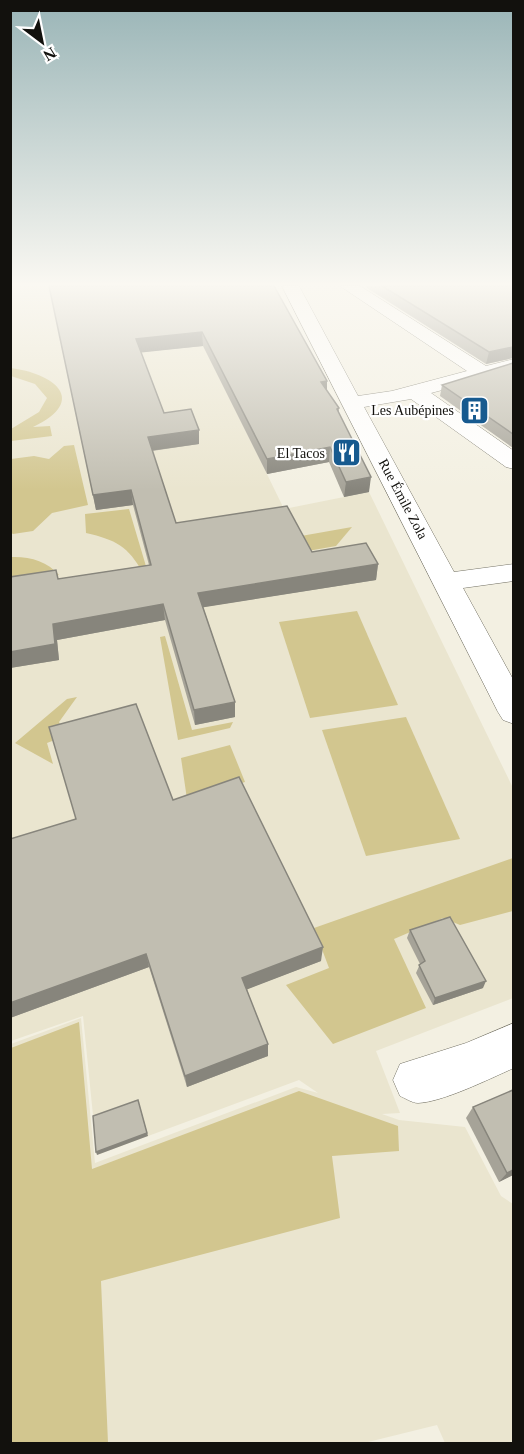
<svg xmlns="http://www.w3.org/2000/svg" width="524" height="1454" font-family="'Times New Roman',serif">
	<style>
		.built { fill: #eae5cf }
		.green { fill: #d2c68f }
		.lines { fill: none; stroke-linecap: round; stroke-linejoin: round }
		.minor-casing { stroke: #747265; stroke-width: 1 }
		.minor { fill: #fff; fill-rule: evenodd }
		.wall { fill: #a6a398 }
		.shaded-wall { fill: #87857c }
		.building { fill: #c1beb1; stroke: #87857c; stroke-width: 1.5 }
		.labels { text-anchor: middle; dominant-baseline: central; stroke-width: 4.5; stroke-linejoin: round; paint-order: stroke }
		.far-poi-label { font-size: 14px; fill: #12110d; stroke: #fff; text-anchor: end }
		.far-street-label { font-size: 14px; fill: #12110d; stroke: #fff }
	</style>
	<rect width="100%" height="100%" fill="#f3f0e2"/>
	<path class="built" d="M10 286H175L284 509 369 492 513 788V998L376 1051 400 1113 382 1114 399 1120 465 1127 501 1196 513 1204V1443H445L437 1425 364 1443H11V1044L81 1018 95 1163 296 1087 318 1093 299 1080 97 1155 83 1016 11 1041Z"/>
	<g class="green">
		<path d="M10 368C53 373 90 400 33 427L50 426 52 436 11 441V429L39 412 47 398 35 384 11 376Z"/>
		<path d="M74 445 88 505 52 513 33 531 13 534 10 532 11 459 34 456 49 459 64 446Z"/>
		<path d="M129 509 148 573H143C128 546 116 540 86 533L85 514Z"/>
		<path d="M352 527 336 546 274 557 267 542Z"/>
		<path d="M10 557C29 556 47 561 59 575L38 579 11 590Z"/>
		<path d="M357 611 398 705 310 718 279 622Z"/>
		<path d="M165 636 192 730 233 722 230 728 178 740 160 637Z"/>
		<path d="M77 697 59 722 65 736 47 743 53 764 15 743 67 699Z"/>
		<path d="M406 717 460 839 366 856 322 730Z"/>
		<path d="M230 745 245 782 187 799 181 758Z"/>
		<path d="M513 858V911L460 925 443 918 394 939 426 1008 333 1044 286 985 329 968 314 928Z"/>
		<path d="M79 1022 92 1169 299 1091 398 1126 399 1151 332 1156 340 1218 101 1281 108 1443H11V1048Z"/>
	</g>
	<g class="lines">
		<defs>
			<g id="minor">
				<path d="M282 286H299L358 396 392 391 467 371 340 286H360L486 366 514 359V371L431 393 514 451V469L506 467 411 399 364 407 454 572 514 564V581L463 588 514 681V724L503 720 498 712Z"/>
				<path d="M514 1023V1068C489 1079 443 1102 418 1103 412 1103 405 1098 400 1096L393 1080 400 1064 466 1043Z"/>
			</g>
		</defs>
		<use href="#minor" class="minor-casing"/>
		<use href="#minor" class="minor"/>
	</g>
	<g class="wall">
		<path d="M49 286H274L327 381V391L339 408V413L369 492 344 497 329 462 267 474 203 346 141 352 164 413 199 444 152 451 176 523 312 552 378 564 376 580 203 607 235 702V717L195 725 165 620 57 640 59 660 10 668V577L58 579 149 565 133 505 96 510Z"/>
		<path d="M367 286H513V358L486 364 367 288Z"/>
		<path d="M513 363V448L440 396 442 385Z"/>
		<path d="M173 800 321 961 247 989 268 1056 187 1087 149 967 10 1018Z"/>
		<path d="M410 930 483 988 433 1005 416 973 420 964 407 938Z"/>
		<path d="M513 1090V1175L499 1182 466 1118 473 1107Z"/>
	</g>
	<g class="shaded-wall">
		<path d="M202 332 203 346 137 353 136 339Z"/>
		<path d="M513 347V358L486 364 489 352Z"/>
		<path d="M327 381V395L321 382Z"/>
		<path d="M199 430V444L149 451 148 437Z"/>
		<path d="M330 447 329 462 267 474V459Z"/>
		<path d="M371 477 369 492 344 497 346 482Z"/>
		<path d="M131 490 133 505 96 510 93 495Z"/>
		<path d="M378 564 376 580 199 608 198 593Z"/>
		<path d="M163 604 165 620 57 640 59 660 10 668V652L53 624Z"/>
		<path d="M235 702V717L195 725 194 710Z"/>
		<path d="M323 947 321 961 243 991 242 978Z"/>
		<path d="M146 954 149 967 10 1018V1003Z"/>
		<path d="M486 981 483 988 433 1005 435 998Z"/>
		<path d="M268 1044V1056L187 1087 185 1076Z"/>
		<path d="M138 1100 148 1136 97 1155 96 1152Z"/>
		<path d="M513 1170V1175L499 1182 507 1173Z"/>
	</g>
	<g class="building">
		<path d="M49 286H274L327 381 321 382 339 408 337 409 371 477 346 482 330 447 267 459 202 332 136 339 164 413 191 409 199 430 148 437 176 523 287 506 312 552 366 543 378 564 198 593 235 702 194 710 163 604 53 624 55 644 10 652V577L56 570 58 579 151 565 131 490 93 495Z"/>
		<path d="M382 286H513V347L489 352Z"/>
		<path d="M513 363V434L442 385Z"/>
		<path d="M136 704 173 800 239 777 323 947 242 978 268 1044 185 1076 146 954 10 1003V839L76 819 49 727Z"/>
		<path d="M450 917 486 981 435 998 419 965 425 961 410 930Z"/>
		<path d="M513 1090V1170L507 1173 473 1107Z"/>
		<path d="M138 1100 147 1133 96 1152 93 1116Z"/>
	</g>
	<linearGradient id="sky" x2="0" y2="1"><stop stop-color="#9ab5b7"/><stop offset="0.58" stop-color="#faf8f2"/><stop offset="1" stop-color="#faf8f2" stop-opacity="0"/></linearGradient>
	<rect width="524" height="490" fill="url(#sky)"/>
	<defs>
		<symbol id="building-square" viewBox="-11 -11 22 22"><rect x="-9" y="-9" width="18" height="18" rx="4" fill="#175a8f" stroke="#fff"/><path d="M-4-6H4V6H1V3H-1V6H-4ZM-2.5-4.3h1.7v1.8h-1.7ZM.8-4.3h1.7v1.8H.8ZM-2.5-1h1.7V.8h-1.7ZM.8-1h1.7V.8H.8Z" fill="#fff"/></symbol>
		<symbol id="restaurant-square" viewBox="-11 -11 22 22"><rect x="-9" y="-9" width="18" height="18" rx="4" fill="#175a8f" stroke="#fff"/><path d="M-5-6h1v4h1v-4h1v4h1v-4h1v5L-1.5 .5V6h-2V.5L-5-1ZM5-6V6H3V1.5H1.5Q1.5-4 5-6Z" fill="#fff"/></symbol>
	</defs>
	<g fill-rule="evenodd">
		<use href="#building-square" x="458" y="394" width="33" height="33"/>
		<use href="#restaurant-square" x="330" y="436" width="33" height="33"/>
	</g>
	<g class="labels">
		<g class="far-poi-label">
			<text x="454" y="410">Les Aubépines</text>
			<text x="325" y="453">El Tacos</text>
		</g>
		<g class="far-street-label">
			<text transform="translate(403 499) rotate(62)">Rue Émile Zola</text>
		</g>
	</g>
	<rect width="524" height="1454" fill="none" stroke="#12110d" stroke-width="24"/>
	<g transform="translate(42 42) rotate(148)" stroke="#ffffff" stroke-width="4.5" paint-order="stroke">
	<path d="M0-4.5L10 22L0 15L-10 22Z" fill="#12110d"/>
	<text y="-9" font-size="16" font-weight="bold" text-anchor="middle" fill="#12110d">N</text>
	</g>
</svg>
